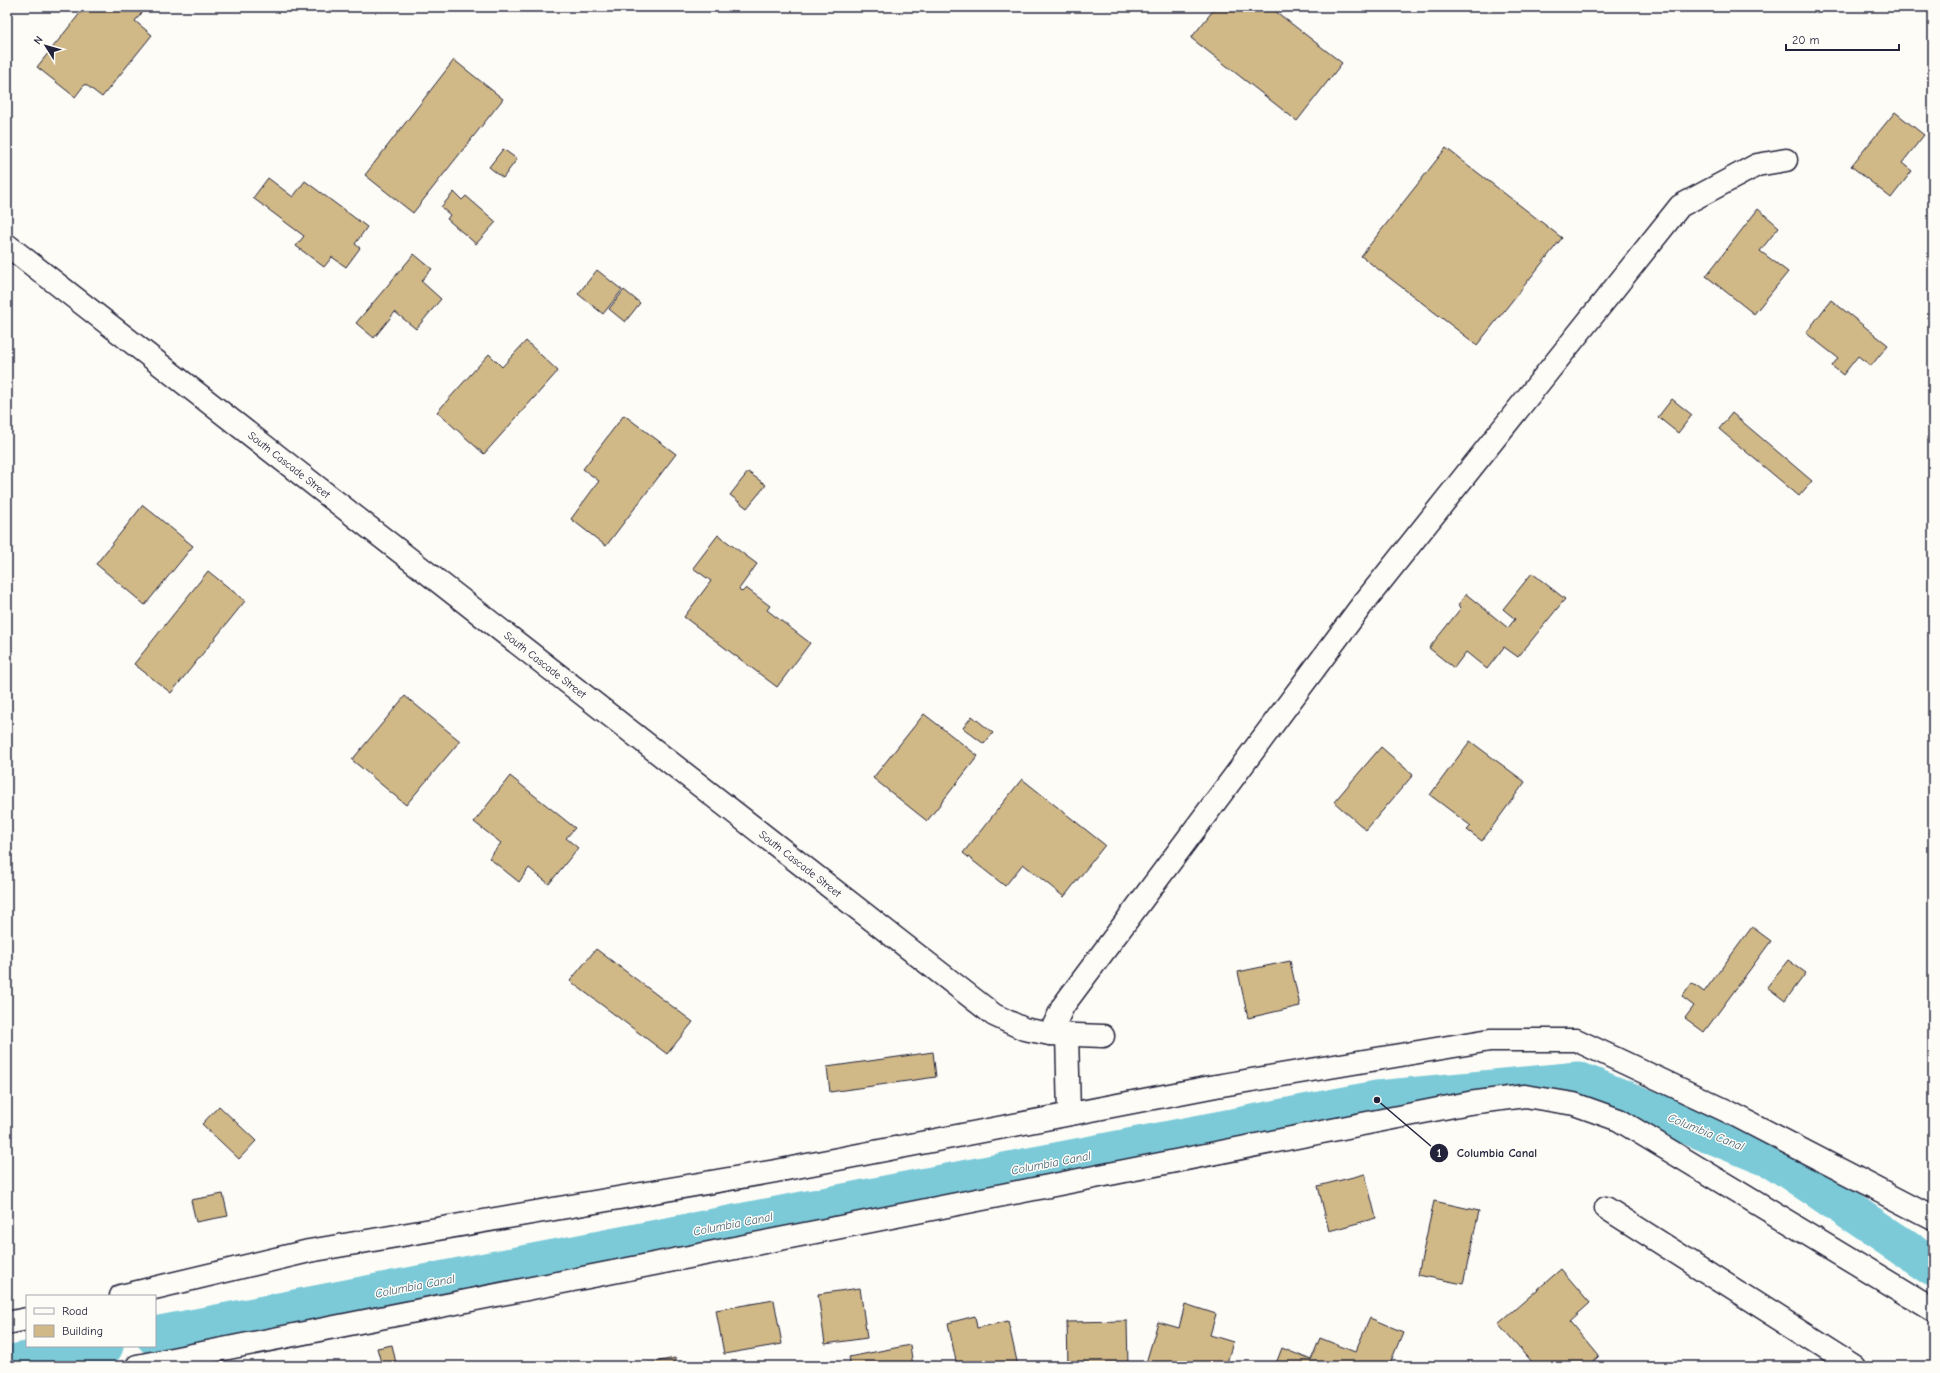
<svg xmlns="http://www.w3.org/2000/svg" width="1940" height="1373" font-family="'Comic Neue',sans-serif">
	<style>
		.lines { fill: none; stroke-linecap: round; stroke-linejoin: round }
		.canal { stroke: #7bcad8; stroke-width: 39 }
		.building { fill: #d0b887; stroke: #22223b }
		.minor-casing { stroke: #22223b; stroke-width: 25 }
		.minor { stroke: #fdfcf7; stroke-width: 22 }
		.labels { text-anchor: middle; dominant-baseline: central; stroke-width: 3; stroke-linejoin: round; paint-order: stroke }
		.street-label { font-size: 11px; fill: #22223b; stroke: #fdfcf7 }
		.water-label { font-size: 12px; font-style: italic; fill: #415d72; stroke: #fdfcf7 }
		.leader { fill: none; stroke: #22223b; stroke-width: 1.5 }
		.callout-dot { fill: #22223b; stroke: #fdfcf7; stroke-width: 1.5 }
		.mark-label { font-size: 12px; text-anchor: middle; font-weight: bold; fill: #fff }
		.callout-label { font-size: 12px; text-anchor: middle; font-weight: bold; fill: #22223b; stroke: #fdfcf7; stroke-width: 3; stroke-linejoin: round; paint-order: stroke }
	</style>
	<rect width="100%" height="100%" fill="#fdfcf7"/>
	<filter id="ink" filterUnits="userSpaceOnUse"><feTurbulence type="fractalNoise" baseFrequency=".025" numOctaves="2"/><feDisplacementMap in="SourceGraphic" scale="8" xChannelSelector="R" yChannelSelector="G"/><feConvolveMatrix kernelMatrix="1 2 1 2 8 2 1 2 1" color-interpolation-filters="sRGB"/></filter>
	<g filter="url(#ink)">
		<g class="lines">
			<g class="canal">
				<path d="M155 1336 1377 1100 1578 1081 1775 1160 1933 1267"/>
				<path d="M7 1365 104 1346"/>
			</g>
		</g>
		<g class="building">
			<path d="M85 7H147L135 21 152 35 102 97 85 84 75 97 37 67Z"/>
			<path d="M1216 7H1270L1342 63 1297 121 1191 38Z"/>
			<path d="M454 60 503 99 413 213 365 175Z"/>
			<path d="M1895 112 1924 135 1902 163 1912 171 1891 198 1851 166Z"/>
			<path d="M1446 148 1562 238 1477 345 1361 256Z"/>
			<path d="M503 149 517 159 503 178 489 167Z"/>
			<path d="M268 178 293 197 305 181 367 227 355 244 360 248 346 267 332 257 324 267 296 246 304 236 253 198Z"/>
			<path d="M454 192 462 200 466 196 496 222 476 244 447 219 450 215 441 207Z"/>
			<path d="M1758 209 1779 227 1760 251 1788 272 1754 314 1706 276Z"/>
			<path d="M414 254 432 269 421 281 441 299 416 329 395 312 374 338 356 323Z"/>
			<path d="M597 270 622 290 603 314 578 294Z"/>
			<path d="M624 290 640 303 625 322 609 309Z"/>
			<path d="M1831 300 1888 345 1871 366 1858 356 1843 375 1832 366 1838 358 1806 333Z"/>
			<path d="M526 341 558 371 484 454 437 412 489 354 502 367Z"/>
			<path d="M1672 399 1692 415 1678 433 1658 417Z"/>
			<path d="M1732 413 1812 481 1799 496 1719 429Z"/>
			<path d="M624 415 676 454 606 546 571 519 599 481 583 469Z"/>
			<path d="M748 472 766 485 747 508 730 495Z"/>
			<path d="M143 505 193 546 145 605 96 564Z"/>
			<path d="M718 535 757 564 739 589 742 592 746 588 770 606 767 610 810 643 777 687 684 617 711 581 693 568Z"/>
			<path d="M208 571 245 601 171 693 134 664Z"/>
			<path d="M1532 573 1565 599 1518 657 1504 647 1487 669 1466 652 1454 668 1429 648 1461 608 1458 605 1466 594 1508 628 1515 619 1503 609Z"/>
			<path d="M405 696 460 741 406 805 352 760Z"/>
			<path d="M924 714 978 756 927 821 873 778Z"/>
			<path d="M972 716 993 733 984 744 963 728Z"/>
			<path d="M1470 741 1525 782 1482 841 1467 830 1471 826 1430 795Z"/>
			<path d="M1381 747 1413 775 1366 830 1334 802Z"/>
			<path d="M510 776 575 828 566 838 578 848 549 884 529 868 519 882 489 858 501 843 474 822Z"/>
			<path d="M1022 779 1105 845 1064 897 1023 864 1005 886 963 853Z"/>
			<path d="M1752 927 1771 941 1704 1032 1685 1018 1694 1006 1682 997 1692 983 1704 992Z"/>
			<path d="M596 949 693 1022 667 1054 570 981Z"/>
			<path d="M1788 960 1806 973 1785 1001 1767 987Z"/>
			<path d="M1290 961 1300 1006 1248 1018 1238 972Z"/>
			<path d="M933 1052 936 1077 830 1092 827 1067Z"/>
			<path d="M219 1106 256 1141 239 1159 202 1124Z"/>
			<path d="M1365 1174 1376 1218 1329 1231 1318 1186Z"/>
			<path d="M223 1194 228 1216 196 1222 191 1200Z"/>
			<path d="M1434 1201 1479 1211 1463 1284 1418 1275Z"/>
			<path d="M1561 1269 1590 1303 1570 1321 1599 1356 1588 1366H1529L1532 1363 1498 1324Z"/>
			<path d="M860 1288 867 1338 825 1344 818 1294Z"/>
			<path d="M774 1300 782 1344 724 1354 716 1310Z"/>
			<path d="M1185 1304 1216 1314 1210 1335 1233 1342 1226 1366H1155L1146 1363 1158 1322 1179 1328Z"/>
			<path d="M975 1316 977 1328 1008 1321 1018 1366H957L948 1323Z"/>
			<path d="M1370 1318 1403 1332 1389 1366H1356L1349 1363 1347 1366H1275L1282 1348 1311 1360 1320 1338 1355 1352Z"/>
			<path d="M1127 1321 1128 1366H1068L1067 1322Z"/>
			<path d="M392 1345 396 1363 382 1366 377 1348Z"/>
			<path d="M910 1345 913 1366H851L849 1357Z"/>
			<path d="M675 1358 676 1366H634Z"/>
		</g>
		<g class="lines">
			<defs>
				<g id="minor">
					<path d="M7 245 994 1015 1024 1029 1050 1034 1103 1036"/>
					<path d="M1050 1034 1063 1006 1362 605 1680 206 1757 165 1786 160"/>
					<path d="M1067 1034 1069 1114"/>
					<path d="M1606 1208 1854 1366"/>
					<path d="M121 1296 309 1251 776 1171 1216 1086 1490 1040H1576L1729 1112 1933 1218"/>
					<path d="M7 1323 27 1319"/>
					<path d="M137 1366 1469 1103 1525 1096 1574 1104 1619 1120 1933 1310"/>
				</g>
			</defs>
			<use href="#minor" class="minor-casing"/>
			<use href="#minor" class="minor"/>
		</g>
	</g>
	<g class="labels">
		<g class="street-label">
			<text transform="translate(289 465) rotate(38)">South Cascade Street</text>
			<text transform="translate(545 665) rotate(38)">South Cascade Street</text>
			<text transform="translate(800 864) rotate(38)">South Cascade Street</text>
		</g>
		<g class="water-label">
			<text transform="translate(1706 1132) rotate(22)">Columbia Canal</text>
			<text transform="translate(1051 1163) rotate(-11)">Columbia Canal</text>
			<text transform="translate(733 1224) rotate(-11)">Columbia Canal</text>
			<text transform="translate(415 1286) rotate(-11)">Columbia Canal</text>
		</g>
	</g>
	<path class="leader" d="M1377 1100L1439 1153"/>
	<g class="callout-dot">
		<circle cx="1377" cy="1100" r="4"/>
		<circle cx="1439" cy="1153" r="10"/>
	</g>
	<g class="mark-label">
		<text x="1439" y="1157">1</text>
	</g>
	<g class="callout-label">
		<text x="1497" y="1157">Columbia Canal</text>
	</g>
	<rect width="1940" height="1373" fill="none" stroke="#fdfcf7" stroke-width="24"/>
	<rect x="12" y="12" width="1916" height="1349" fill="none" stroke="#22223b" stroke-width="1.5" filter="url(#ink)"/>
	<rect x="26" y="1295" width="130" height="52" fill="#fdfcf7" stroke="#a5a5ac"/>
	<rect x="34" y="1308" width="20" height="6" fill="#fdfcf7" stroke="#a5a5ac"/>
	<text x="62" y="1315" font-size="12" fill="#22223b">Road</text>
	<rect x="34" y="1325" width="20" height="12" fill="#d0b887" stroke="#a5a5ac"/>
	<text x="62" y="1335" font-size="12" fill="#22223b">Building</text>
	<g transform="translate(46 46) rotate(307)" stroke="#fdfcf7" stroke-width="3" paint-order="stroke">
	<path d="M0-3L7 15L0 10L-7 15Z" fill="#22223b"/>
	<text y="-6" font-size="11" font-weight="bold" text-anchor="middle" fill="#22223b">N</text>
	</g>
	<path d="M1786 44v6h113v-6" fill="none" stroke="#22223b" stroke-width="2"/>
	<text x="1792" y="44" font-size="12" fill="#22223b" stroke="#fdfcf7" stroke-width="3" paint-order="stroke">20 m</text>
</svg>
